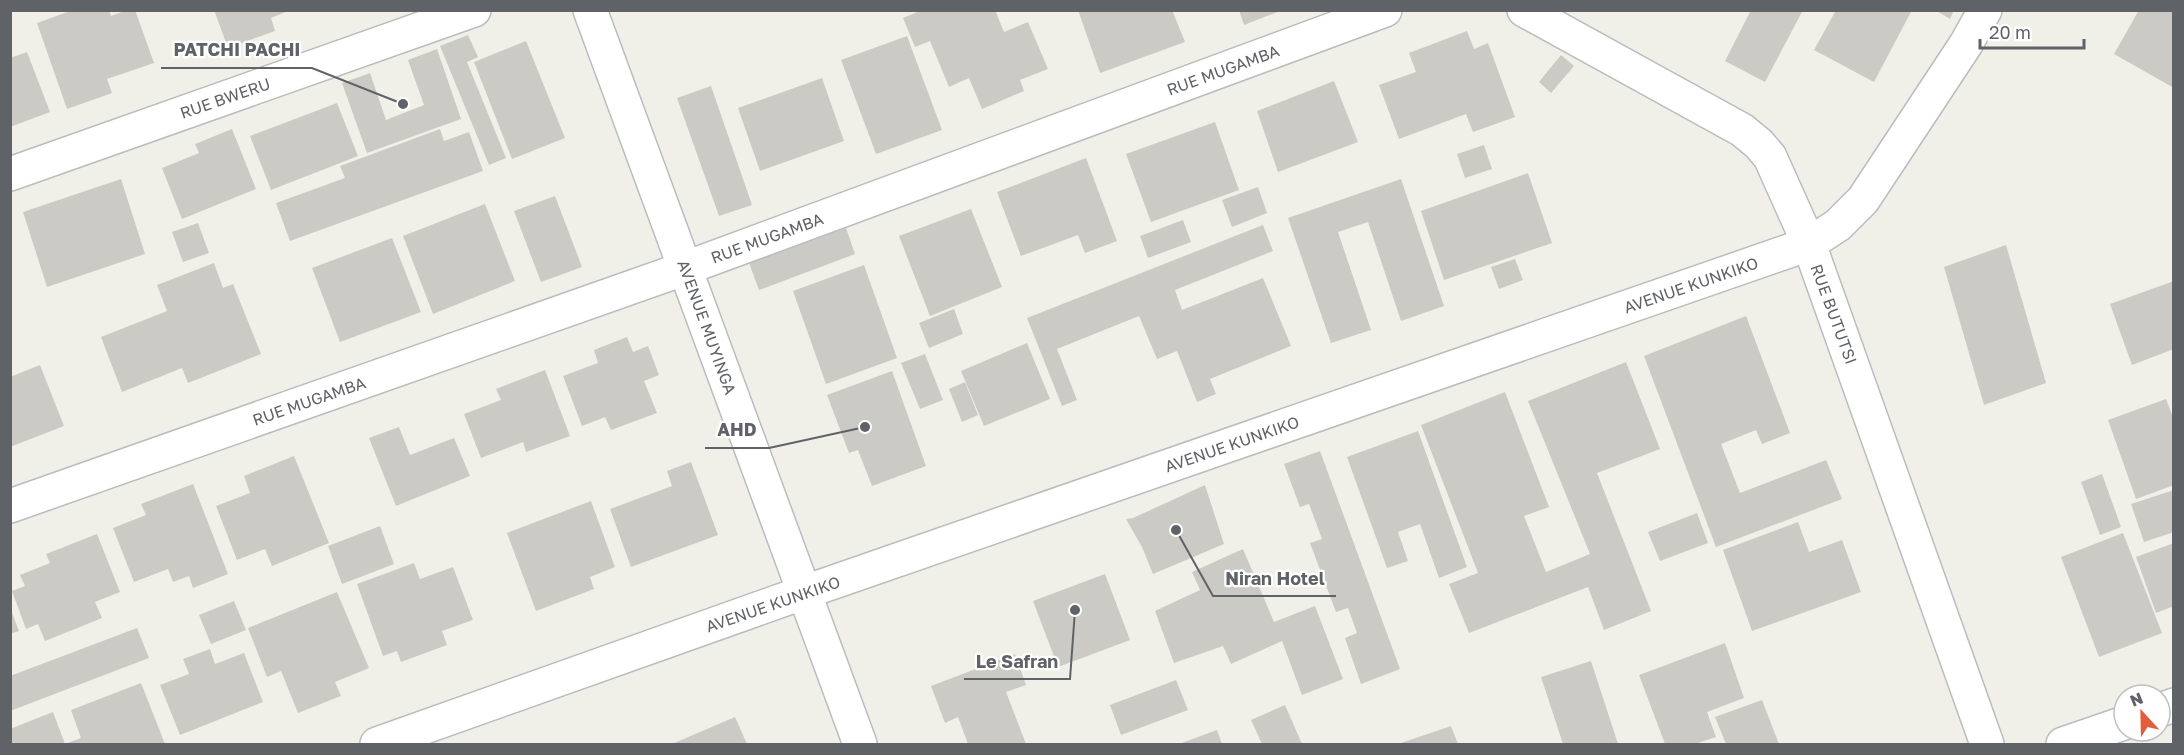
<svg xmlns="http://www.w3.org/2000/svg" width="2184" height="755" font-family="'Golos Text',sans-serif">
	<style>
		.building { fill: #cccac4 }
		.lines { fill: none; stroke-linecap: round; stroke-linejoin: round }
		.minor-casing { stroke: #babcc0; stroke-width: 36 }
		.tertiary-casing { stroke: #babcc0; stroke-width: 36 }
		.minor { stroke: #fff; stroke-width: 33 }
		.tertiary { stroke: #fff; stroke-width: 33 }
		.labels { text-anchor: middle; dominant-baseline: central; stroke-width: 4.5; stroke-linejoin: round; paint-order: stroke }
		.street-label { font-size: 16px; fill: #5f6267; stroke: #fff }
		.leader { fill: none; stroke: #5f6267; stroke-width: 2 }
		.callout-dot { fill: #5f6267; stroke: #fff; stroke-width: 2 }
		.callout-label { font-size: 18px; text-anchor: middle; font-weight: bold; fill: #5f6267; stroke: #fff; stroke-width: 4.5; stroke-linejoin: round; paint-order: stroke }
	</style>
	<rect width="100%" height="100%" fill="#f0f0e8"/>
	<g class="building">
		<path d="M73 10H109L111 16 127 10H135L154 63 107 79 112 93 67 109 37 23Z"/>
		<path d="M214 10H288V11L271 18 275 31 228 48Z"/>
		<path d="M922 10H995L1004 32 1028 22 1048 69 1020 80 1024 91 982 109 969 78 949 87 930 41 915 47 903 18Z"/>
		<path d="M1078 10H1172L1185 42 1100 73Z"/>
		<path d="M1239 10H1280V11L1244 25Z"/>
		<path d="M1751 10H1803L1765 82 1725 61Z"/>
		<path d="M1836 10H1912L1874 82 1814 50Z"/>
		<path d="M1935 10H1954L1950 19Z"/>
		<path d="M2139 10H2174V88L2114 54Z"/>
		<path d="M1467 31 1474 49 1488 43 1515 117 1473 132 1466 114 1399 139 1379 85 1416 72 1409 53Z"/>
		<path d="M468 35 478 57 467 62 506 158 489 165 440 46Z"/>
		<path d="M907 36 942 130 876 154 841 60Z"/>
		<path d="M526 41 565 138 512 159 474 62Z"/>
		<path d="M437 49 461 119 367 153 342 83 370 73 386 120 424 105 408 60Z"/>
		<path d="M27 52 50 112 10 127V58Z"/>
		<path d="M1561 55 1574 66 1551 93 1539 82Z"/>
		<path d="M822 78 844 141 760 171 738 108Z"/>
		<path d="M1334 81 1358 142 1278 172 1257 111Z"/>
		<path d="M711 86 752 205 719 216 677 98Z"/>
		<path d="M337 103 358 156 271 190 250 136Z"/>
		<path d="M1215 122 1239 190 1151 222 1126 154Z"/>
		<path d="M232 129 256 189 182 219 162 168 199 153 195 144Z"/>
		<path d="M440 129 444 141 469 132 483 171 290 241 276 203 345 178 340 166Z"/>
		<path d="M1484 145 1492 169 1465 178 1457 154Z"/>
		<path d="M1086 158 1117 241 1085 253 1078 235 1021 256 997 192Z"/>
		<path d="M1528 173 1552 243 1444 280 1421 211Z"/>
		<path d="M121 179 145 254 47 287 23 212Z"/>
		<path d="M1401 179 1444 306 1401 321 1368 222 1338 232 1371 330 1331 343 1288 218Z"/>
		<path d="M1258 187 1267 213 1232 227 1222 200Z"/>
		<path d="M555 196 582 267 541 282 514 211Z"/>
		<path d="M485 204 515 281 433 314 403 236Z"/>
		<path d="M971 209 1002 287 930 316 899 236Z"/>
		<path d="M1183 220 1191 242 1148 258 1140 236Z"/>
		<path d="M198 223 209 253 183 262 172 232Z"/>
		<path d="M1263 225 1273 251 1175 290 1182 310 1263 278 1291 346 1210 379 1216 394 1197 402 1177 351 1157 359 1139 316 1057 349 1077 400 1062 406 1027 318Z"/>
		<path d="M846 228 855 254 759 290 749 263Z"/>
		<path d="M392 238 421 312 340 342 312 268Z"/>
		<path d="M2006 245 2046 383 1984 405 1944 267Z"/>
		<path d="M1515 259 1523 280 1499 289 1491 267Z"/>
		<path d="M214 263 223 288 233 284 261 354 188 383 182 368 122 392 101 337 167 311 157 285Z"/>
		<path d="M864 265 897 358 826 384 793 291Z"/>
		<path d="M2174 281V349L2132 365 2110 304Z"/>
		<path d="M954 309 963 334 929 348 919 323Z"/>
		<path d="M1746 316 1790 433 1762 444 1756 430 1721 444 1740 493 1826 460 1842 499 1716 547 1644 356Z"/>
		<path d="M627 337 633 352 648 346 659 375 644 381 657 413 611 430 605 417 582 426 563 376 598 363 594 350Z"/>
		<path d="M1027 343 1050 399 984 426 961 371Z"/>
		<path d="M925 354 943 400 920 409 901 363Z"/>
		<path d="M1626 362 1660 449 1597 473 1651 611 1604 630 1588 587 1469 633 1449 584 1478 573 1421 425 1505 392 1549 507 1524 516 1546 572 1590 554 1528 401Z"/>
		<path d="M40 365 64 426 10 447V377Z"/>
		<path d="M545 370 570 436 526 452 523 442 481 458 464 414 501 400 496 389Z"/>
		<path d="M892 371 926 466 872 486 858 450 849 453 827 395Z"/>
		<path d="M965 382 978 415 962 422 949 389Z"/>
		<path d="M2166 399 2174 420V485L2136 499 2108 420Z"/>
		<path d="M399 427 410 455 454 438 470 476 396 506 369 438Z"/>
		<path d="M1418 431 1467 567 1439 578 1420 524 1398 532 1408 561 1387 568 1347 457Z"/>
		<path d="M1320 451 1400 669 1361 684 1345 638 1357 633 1348 608 1336 612 1310 543 1322 539 1309 504 1300 507 1284 464Z"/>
		<path d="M294 456 329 543 272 566 265 549 237 560 216 506 250 493 244 476Z"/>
		<path d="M691 462 718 535 631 567 610 509 672 486 667 471Z"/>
		<path d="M2102 474 2121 527 2100 535 2081 482Z"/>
		<path d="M193 484 228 574 193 588 189 576 173 582 168 569 134 582 113 528 146 515 141 504Z"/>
		<path d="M1205 485 1224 544 1153 574 1142 547 1126 519 1133 518Z"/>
		<path d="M2174 490V532L2144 542 2131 504Z"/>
		<path d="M591 501 615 567 590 577 594 589 536 611 507 533Z"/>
		<path d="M1697 513 1708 543 1660 561 1648 532Z"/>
		<path d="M1798 522 1809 552 1842 540 1861 592 1752 631 1723 550Z"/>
		<path d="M380 526 394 564 342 584 328 546Z"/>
		<path d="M2123 533 2162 633 2099 657 2061 557Z"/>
		<path d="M97 534 120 592 95 602 102 618 45 641 38 624 26 629 12 591 25 586 20 575 50 563 46 554Z"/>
		<path d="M2174 543V606L2156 613 2136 557Z"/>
		<path d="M1243 549 1274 622 1315 606 1343 679 1302 695 1282 641 1231 664 1223 646 1174 663 1155 611 1200 590 1192 572Z"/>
		<path d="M414 563 420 579 453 567 473 620 442 631 447 645 401 662 397 651 383 656 357 584Z"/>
		<path d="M1105 574 1130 640 1058 667 1033 601Z"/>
		<path d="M337 592 369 668 335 682 341 696 298 713 281 671 267 677 248 628Z"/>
		<path d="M234 601 246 630 211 644 199 615Z"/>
		<path d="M11 610 19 631 10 634V611Z"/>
		<path d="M137 628 149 658 10 711V676Z"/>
		<path d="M1725 643 1744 698 1707 712 1716 737 1695 744H1665L1639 675Z"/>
		<path d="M210 649 215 664 244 653 263 702 180 735 160 685 189 674 183 659Z"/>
		<path d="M1015 654 1026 685 1006 692 1026 744H968L958 717 945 723 931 686Z"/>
		<path d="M1591 661 1618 744H1563L1541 677Z"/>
		<path d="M1176 680 1188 710 1121 735 1110 705Z"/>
		<path d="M141 683 165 744H10V729L53 712 65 744 81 738 71 710Z"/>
		<path d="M1762 700 1779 744H1726L1715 717Z"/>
		<path d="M1285 705 1302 744H1262L1251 720Z"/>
		<path d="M735 717 747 744H672Z"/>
		<path d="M1451 726 1458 744H1398Z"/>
		<path d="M1217 730 1222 744H1179Z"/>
	</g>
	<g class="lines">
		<defs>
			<g id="minor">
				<path d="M1524 10 1742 130 1759 144 1770 157 1809 244 1987 744"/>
				<path d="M10 174 474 10"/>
				<path d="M10 506 686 268 1385 10"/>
				<path d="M377 744 805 592 1809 244 1838 225 1863 200 1966 44 1985 10"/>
			</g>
			<g id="tertiary">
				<path d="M590 10 860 744"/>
				<path d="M2160 710 2174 705"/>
				<path d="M2063 744 2124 723"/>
			</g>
		</defs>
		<use href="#minor" class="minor-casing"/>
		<use href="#tertiary" class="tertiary-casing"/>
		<use href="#minor" class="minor"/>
		<use href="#tertiary" class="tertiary"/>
	</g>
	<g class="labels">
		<g class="street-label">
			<text transform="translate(1223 70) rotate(-20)">RUE MUGAMBA</text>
			<text transform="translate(225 98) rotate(-19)">RUE BWERU</text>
			<text transform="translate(767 238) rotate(-20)">RUE MUGAMBA</text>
			<text transform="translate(1691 285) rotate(-19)">AVENUE KUNKIKO</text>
			<text transform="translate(1834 314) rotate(70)">RUE BUTUTSI</text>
			<text transform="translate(707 327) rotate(70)">AVENUE MUYINGA</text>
			<text transform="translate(309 401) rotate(-19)">RUE MUGAMBA</text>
			<text transform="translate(1232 444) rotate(-19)">AVENUE KUNKIKO</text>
			<text transform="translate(773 604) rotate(-19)">AVENUE KUNKIKO</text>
		</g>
	</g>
	<path class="leader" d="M403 104L312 68H161M865 427L769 448H705M1176 530L1213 596H1336M1075 610L1070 679H964"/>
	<g class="callout-dot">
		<circle cx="403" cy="104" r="6"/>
		<circle cx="865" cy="427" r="6"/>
		<circle cx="1176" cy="530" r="6"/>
		<circle cx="1075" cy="610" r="6"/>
	</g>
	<g class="callout-label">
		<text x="237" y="56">PATCHI PACHI</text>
		<text x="737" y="436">AHD</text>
		<text x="1275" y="585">Niran Hotel</text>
		<text x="1017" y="668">Le Safran</text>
	</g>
	<rect width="2184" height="755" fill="none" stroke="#5f6267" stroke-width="24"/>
	<g transform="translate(2142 713) rotate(338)"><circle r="28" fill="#ffffff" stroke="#bfc0c2" stroke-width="1.5"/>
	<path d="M0-4.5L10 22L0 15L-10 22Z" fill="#e35d3c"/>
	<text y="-9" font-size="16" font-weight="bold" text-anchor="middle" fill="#5f6267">N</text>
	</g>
	<path d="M1980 39v9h104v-9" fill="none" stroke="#5f6267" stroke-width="3"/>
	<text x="1989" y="39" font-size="18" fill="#5f6267" stroke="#ffffff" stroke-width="4.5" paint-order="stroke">20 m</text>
</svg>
